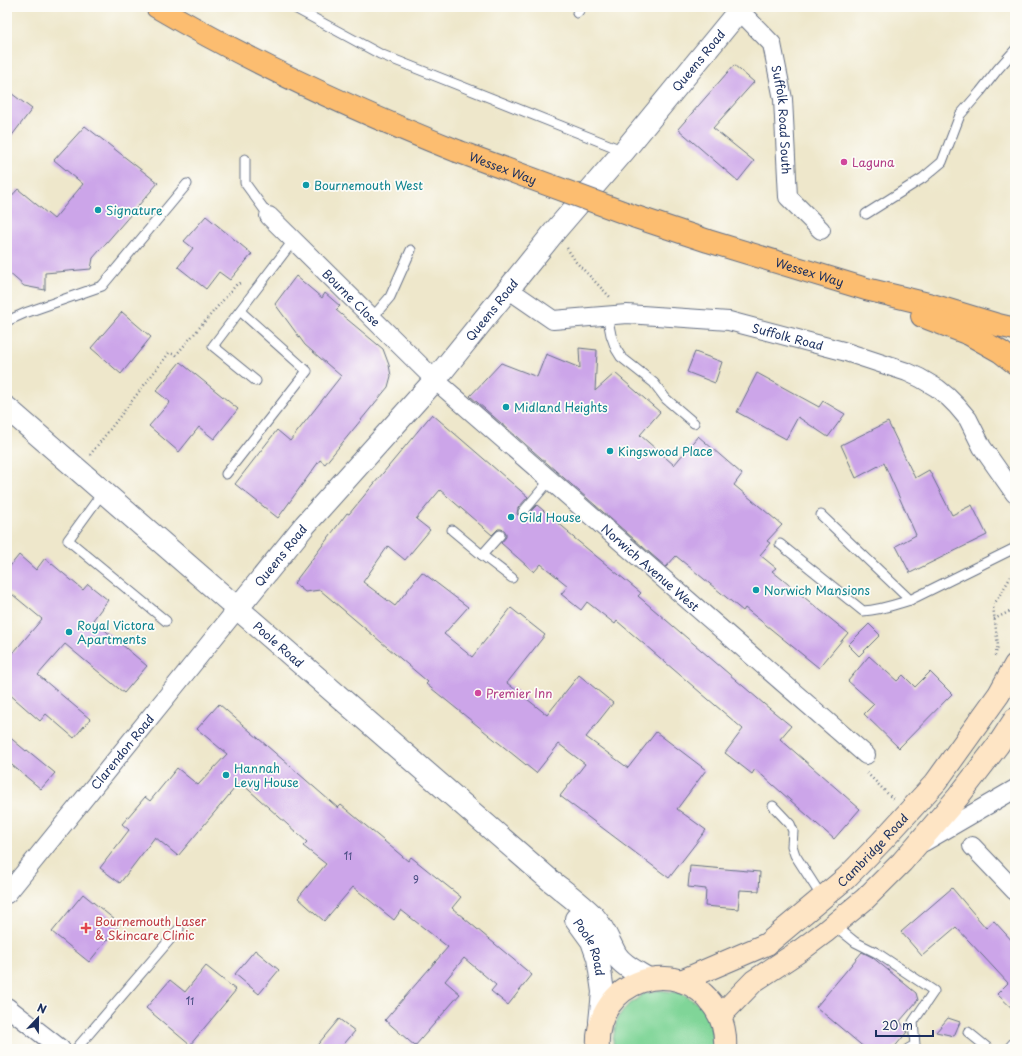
<svg xmlns="http://www.w3.org/2000/svg" width="1022" height="1056" font-family="'Playpen Sans',sans-serif">
	<style>
		.green { fill: #80d598; stroke: #4e827b }
		.building { fill: #cca5e9 }
		.lines { fill: none; stroke-linecap: round; stroke-linejoin: round }
		.service-casing { stroke: #656f84; stroke-width: 11 }
		.minor-casing { stroke: #656f84; stroke-width: 20 }
		.tertiary-casing { stroke: #656f84; stroke-width: 24 }
		.secondary-casing { stroke: #656f84; stroke-width: 24 }
		.trunk-casing { stroke: #656f84; stroke-width: 24 }
		.path { stroke: #656f84; stroke-width: 2.5; stroke-dasharray: 1 3; stroke-linecap: butt }
		.service { stroke: #fff; stroke-width: 9 }
		.minor { stroke: #fff; stroke-width: 18 }
		.tertiary { stroke: #fff; stroke-width: 22 }
		.secondary { stroke: #fee5c5; stroke-width: 22 }
		.trunk { stroke: #fcbd6f; stroke-width: 22 }
		.trunk-bridge-casing { stroke: #656f84; stroke-width: 24; stroke-linecap: butt }
		.trunk-bridge { stroke: #fcbd6f; stroke-width: 22 }
		.hotel-dot { fill: #d1479c; stroke: #fdfcf7; stroke-width: 1.5 }
		.culture-dot { fill: #0f9aa8; stroke: #fdfcf7; stroke-width: 1.5 }
		.health-dot { fill: #e0444e; stroke: #fdfcf7; stroke-width: 1.5 }
		.labels { text-anchor: middle; dominant-baseline: central; stroke-width: 3.5; stroke-linejoin: round; paint-order: stroke }
		.number-label { font-size: 10px; fill: #474c81 }
		.street-label { font-size: 12px; fill: #1b2f5e; stroke: #fdfcf7 }
		.hotel-label { font-size: 12px; fill: #b23c85; stroke: #fdfcf7; text-anchor: start }
		.culture-label { font-size: 12px; fill: #0d838f; stroke: #fdfcf7; text-anchor: start }
		.health-label { font-size: 12px; fill: #be3a42; stroke: #fdfcf7; text-anchor: start }
	</style>
	<rect width="100%" height="100%" fill="#fdfcf7"/>
	<filter id="ink" filterUnits="userSpaceOnUse"><feTurbulence type="fractalNoise" baseFrequency=".025" numOctaves="2"/><feDisplacementMap in="SourceGraphic" scale="8" xChannelSelector="R" yChannelSelector="G"/><feConvolveMatrix kernelMatrix="1 2 1 2 8 2 1 2 1" color-interpolation-filters="sRGB"/></filter>
	<filter id="wash" filterUnits="userSpaceOnUse"><feTurbulence type="fractalNoise" baseFrequency=".012" numOctaves="4" result="noise"/><feDisplacementMap in="SourceGraphic" scale="16" xChannelSelector="R" yChannelSelector="G"/><feGaussianBlur stdDeviation="0.9" result="paint"/><feColorMatrix in="noise" values="0 0 0 0 0 0 0 0 0 0 0 0 0 0 0 0 0 1.4 0 .05"/><feComposite in="paint" operator="in"/></filter>
	<g filter="url(#wash)">
		<rect width="100%" height="100%" fill="#eee7cb"/>
		<path class="green" d="M659 990 682 993 700 1005 710 1021 714 1039 713 1049H614L613 1040 616 1022 625 1008 643 994Z"/>
		<g id="blocks">
			<g class="building">
				<path d="M734 65 754 82 713 128 754 161 738 181 678 129Z"/>
				<path d="M7 90 32 109 7 142Z"/>
				<path d="M85 126 158 183 93 258 91 269 45 273V290L24 286 7 271V201L18 189 54 219 83 184 54 160Z"/>
				<path d="M206 216 252 254 230 280 219 272 206 289 178 267 193 248 184 241Z"/>
				<path d="M296 276 322 298 325 293 340 306 336 310 383 349 389 365 391 376 388 387 325 464 320 460 278 518 235 484 277 430 290 441 341 376 305 345 275 304Z"/>
				<path d="M122 312 151 337 121 374 91 348Z"/>
				<path d="M579 348 597 350 595 391 615 373 660 412 640 435 674 465 698 436 742 474 734 485 782 525 767 541 770 543 760 555 776 568 772 571 848 633 819 668 745 608 743 611 676 556 666 567 470 396 501 363 537 377 546 354 580 368Z"/>
				<path d="M695 352 722 362 715 383 687 372Z"/>
				<path d="M180 362 238 409 214 439 199 427 179 452 149 426 170 402 156 391Z"/>
				<path d="M757 373 819 407 823 401 845 414 828 437 798 417 786 439 737 412Z"/>
				<path d="M432 414 528 497 518 508 517 514 519 516 522 518 525 517 537 505 569 532 568 533 641 593 638 596 764 704 791 726 780 739 860 809 834 839 755 769 752 774 725 753 743 729 617 621 615 624 587 602 581 610 561 594 568 586 541 564 534 572 501 543 506 537V533L504 530 501 529H498L492 535 440 490 416 519 430 530 405 560 388 546 363 582 395 606 422 572 468 607 444 634 472 657 511 608 545 635 507 683 547 715 579 675 613 703 586 737 628 768 656 732 706 770 677 809 706 830 669 878 560 796 585 764 559 744 536 773 426 684 428 682 320 590 305 592 294 583 347 513 349 514Z"/>
				<path d="M888 422 915 478 929 470 952 515 972 505 987 535 910 573 896 546 916 535 884 463 856 478 841 445Z"/>
				<path d="M19 555 36 570 45 558 83 590 88 584 108 600 93 620 147 666 124 693 65 644 38 675 90 719 74 738 46 714 40 721 7 692V648L13 653 42 619 7 590V570Z"/>
				<path d="M869 624 880 635 859 656 848 645Z"/>
				<path d="M869 656 897 681 903 675 915 687 930 672 952 694 899 748 864 714 874 704 848 681Z"/>
				<path d="M219 704 338 808 341 805 408 861 411 857 461 897 452 908 532 975 508 1005 491 991 496 985 464 958 445 981 460 994 415 1046 385 1020 448 947 401 910 394 920 353 887 324 921 298 898 326 864 303 846 307 842 240 782 178 856 155 837 120 883 100 868 129 830 122 824 145 797 150 801 177 768 198 785 227 754 197 729Z"/>
				<path d="M7 735 26 751 27 750 55 773 41 789 7 761Z"/>
				<path d="M690 866 760 872 759 891 740 890 738 909 705 906 706 889 688 887Z"/>
				<path d="M952 888 986 928 994 921 1015 944V1011L997 994 1008 983 956 927 922 956 901 932Z"/>
				<path d="M83 894 120 924 89 962 52 932Z"/>
				<path d="M255 950 279 970 259 994 235 974Z"/>
				<path d="M862 952 872 957 916 993 918 1000 900 1021 907 1032 893 1049H866L816 1007Z"/>
				<path d="M206 966 236 990 190 1045 146 1008 170 980 185 992Z"/>
				<path d="M948 1018 960 1022 954 1036 936 1032Z"/>
				<path d="M339 1019 355 1031 340 1049H314Z"/>
			</g>
		</g>
	</g>
	<g filter="url(#ink)">
		<use href="#blocks" fill-opacity="0" stroke="#656f84" stroke-width="1"/>
		<g class="lines">
			<defs>
				<g id="service">
					<path d="M293 7 380 54 624 151"/>
					<path d="M577 13 582 7"/>
					<path d="M245 159V183L269 216"/>
					<path d="M866 214 923 178 942 162 960 115 980 92 998 69 1015 50"/>
					<path d="M607 315 611 335 616 349 621 357 654 383 666 399 694 423"/>
					<path d="M372 318 390 297 411 250"/>
					<path d="M7 321 25 313 102 286 187 184"/>
					<path d="M256 381 213 346 293 241"/>
					<path d="M226 474 307 371 240 311"/>
					<path d="M103 492 68 540 166 621"/>
					<path d="M523 512 550 480"/>
					<path d="M821 515 910 600 1015 548"/>
					<path d="M452 530 482 555 500 535"/>
					<path d="M780 544 863 611C880 610 894 605 910 600"/>
					<path d="M482 555 512 578"/>
					<path d="M773 806 790 824 793 831 792 846 795 855 822 897"/>
					<path d="M834 925 855 942 877 953 934 991 913 1022 915 1045 908 1049"/>
					<path d="M968 1032 989 1049"/>
					<path d="M76 1049 179 929"/>
					<path d="M1008 1049 1015 1041"/>
				</g>
				<g id="minor">
					<path id="s1" d="M739 10 772 44 783 99 788 197 821 230"/>
					<path id="s2" d="M269 216 435 380 866 755"/>
					<path id="s3" d="M508 289 553 320 627 314 729 321 843 351 907 372 920 378 937 388 948 397 957 406 968 419 982 447 1015 494"/>
					<path d="M924 842 1015 789"/>
					<path d="M972 846 1015 891"/>
					<path id="s4" d="M7 894 168 695 237 609"/>
					<path d="M7 1007 61 1049"/>
				</g>
				<g id="tertiary">
					<path id="s5" d="M7 408 551 881C566 893 581 904 594 917 604 928 609 942 616 955 623 966 637 972 648 979"/>
					<path id="s6" d="M237 609 305 525 435 380 555 231 624 151 742 7"/>
					<path id="s7" d="M576 919 592 941 598 958 600 971 603 992 600 1022"/>
				</g>
				<g id="secondary">
					<path id="s8" d="M681 981 767 944 846 878 881 842 936 782 999 694 1015 665"/>
					<path d="M720 1016 754 981 801 950 825 932 865 899 902 862 958 797 998 745 1015 719"/>
					<path d="M598 1049C593 981 678 951 715 1008 723 1020 726 1035 725 1049"/>
				</g>
				<g id="trunk">
					<path d="M157 7C252 63 354 110 457 151"/>
					<path id="s9" d="M636 217 708 241 866 289 932 305 998 325 1015 329"/>
					<path d="M922 316 969 334 1001 352 1015 363"/>
				</g>
			</defs>
			<use href="#service" class="service-casing"/>
			<use href="#minor" class="minor-casing"/>
			<use href="#tertiary" class="tertiary-casing"/>
			<use href="#secondary" class="secondary-casing"/>
			<use href="#trunk" class="trunk-casing"/>
			<g class="path">
				<path d="M567 248 576 262 610 297"/>
				<path d="M90 455 169 353 176 355 237 284 242 283"/>
				<path d="M994 619 1015 609"/>
				<path d="M995 656 998 646 993 606 1012 575 1015 572"/>
				<path d="M867 773 893 799"/>
			</g>
			<use href="#service" class="service"/>
			<use href="#minor" class="minor"/>
			<use href="#tertiary" class="tertiary"/>
			<use href="#secondary" class="secondary"/>
			<use href="#trunk" class="trunk"/>
			<defs>
				<g id="trunk-bridge">
					<path id="s10" d="M457 151 636 217"/>
				</g>
			</defs>
			<use href="#trunk-bridge" class="trunk-bridge-casing"/>
			<use href="#trunk-bridge" class="trunk-bridge"/>
		</g>
	</g>
	<g class="hotel-dot">
		<circle cx="844" cy="162" r="4"/>
		<circle cx="478" cy="693" r="4"/>
	</g>
	<g class="culture-dot">
		<circle cx="306" cy="185" r="4"/>
		<circle cx="98" cy="210" r="4"/>
		<circle cx="506" cy="407" r="4"/>
		<circle cx="610" cy="451" r="4"/>
		<circle cx="511" cy="517" r="4"/>
		<circle cx="756" cy="590" r="4"/>
		<circle cx="69" cy="632" r="4"/>
		<circle cx="226" cy="775" r="4"/>
	</g>
	<path class="health-dot" d="M84 922h4v4h4v4h-4v4h-4v-4h-4v-4h4z"/>
	<g class="labels">
		<g class="number-label">
			<text x="348" y="855">11</text>
			<text x="416" y="879">9</text>
			<text x="190" y="1000">11</text>
		</g>
		<g class="street-label">
			<text stroke="none"><textPath href="#s6" startOffset="717">Queens Road</textPath></text>
			<text stroke="none"><textPath href="#s1" startOffset="124">Suffolk Road South</textPath></text>
			<text stroke="none"><textPath href="#s10" startOffset="49">Wessex Way</textPath></text>
			<text stroke="none"><textPath href="#s9" startOffset="182">Wessex Way</textPath></text>
			<text stroke="none"><textPath href="#s2" startOffset="116">Bourne Close</textPath></text>
			<text stroke="none"><textPath href="#s6" startOffset="393">Queens Road</textPath></text>
			<text stroke="none"><textPath href="#s3" startOffset="292">Suffolk Road</textPath></text>
			<text stroke="none"><textPath href="#s6" startOffset="69">Queens Road</textPath></text>
			<text stroke="none"><textPath href="#s2" startOffset="519">Norwich Avenue West</textPath></text>
			<text stroke="none"><textPath href="#s5" startOffset="360">Poole Road</textPath></text>
			<text stroke="none"><textPath href="#s4" startOffset="183">Clarendon Road</textPath></text>
			<text stroke="none"><textPath href="#s8" startOffset="235">Cambridge Road</textPath></text>
			<text stroke="none"><textPath href="#s7" startOffset="32">Poole Road</textPath></text>
		</g>
		<g class="hotel-label">
			<text x="852" y="162">Laguna</text>
			<text x="486" y="693">Premier Inn</text>
		</g>
		<g class="culture-label">
			<text x="314" y="185">Bournemouth West</text>
			<text x="106" y="210">Signature</text>
			<text x="514" y="407">Midland Heights</text>
			<text x="618" y="451">Kingswood Place</text>
			<text x="519" y="517">Gild House</text>
			<text x="764" y="590">Norwich Mansions</text>
			<text x="77" y="625">Royal Victora<tspan x="77" dy="14">Apartments</tspan></text>
			<text x="234" y="768">Hannah<tspan x="234" dy="14">Levy House</tspan></text>
		</g>
		<g class="health-label">
			<text x="95" y="921">Bournemouth Laser<tspan x="95" dy="14">&amp; Skincare Clinic</tspan></text>
		</g>
	</g>
	<rect width="1022" height="1056" fill="none" stroke="#fdfcf7" stroke-width="24"/>
	<g transform="translate(38 1018) rotate(22)" stroke="#fdfcf7" stroke-width="3" paint-order="stroke">
	<path d="M0-3L7 15L0 10L-7 15Z" fill="#1b2f5e"/>
	<text y="-6" font-size="11" font-weight="bold" text-anchor="middle" fill="#1b2f5e">N</text>
	</g>
	<path d="M876 1030v6h57v-6" fill="none" stroke="#1b2f5e" stroke-width="2"/>
	<text x="882" y="1030" font-size="12" fill="#1b2f5e" stroke="#fdfcf7" stroke-width="3" paint-order="stroke">20 m</text>
</svg>
